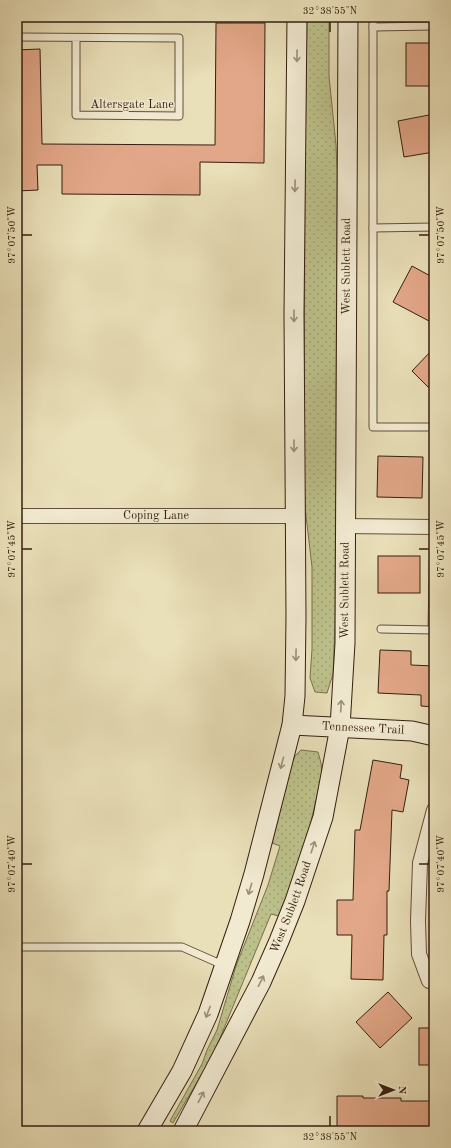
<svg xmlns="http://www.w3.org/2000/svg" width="451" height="1148" font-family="'Old Standard TT',serif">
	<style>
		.grass { fill: url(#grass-dots); stroke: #79704d }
		.building { fill: #e2a788; stroke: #361f10 }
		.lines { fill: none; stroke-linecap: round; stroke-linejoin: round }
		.lane-casing { stroke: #634f3a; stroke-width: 9 }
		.street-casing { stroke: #634f3a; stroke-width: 16 }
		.secondary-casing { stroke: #361f10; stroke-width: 21 }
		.lane { stroke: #f1ead1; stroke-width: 7 }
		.street { stroke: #f1ead1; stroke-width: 14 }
		.secondary { stroke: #f1ead1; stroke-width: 19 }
		.oneway { stroke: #9d8f7a }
		.ticks { fill: none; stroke: #361f10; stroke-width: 1.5 }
		.labels { text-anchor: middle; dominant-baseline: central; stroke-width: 3; stroke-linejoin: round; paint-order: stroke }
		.street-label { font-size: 12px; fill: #361f10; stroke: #f1ead1 }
		.neatline { fill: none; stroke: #361f10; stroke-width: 1.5 }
		.ticks-label { font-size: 10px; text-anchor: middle; fill: #361f10 }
	</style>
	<defs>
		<pattern id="grass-dots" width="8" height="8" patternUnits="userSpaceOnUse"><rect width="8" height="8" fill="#bcc08a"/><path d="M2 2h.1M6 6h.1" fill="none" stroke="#a2a576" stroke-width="1.8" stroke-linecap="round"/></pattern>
	</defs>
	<rect width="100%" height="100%" fill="#e9dfb8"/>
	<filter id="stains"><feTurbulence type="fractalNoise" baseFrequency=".005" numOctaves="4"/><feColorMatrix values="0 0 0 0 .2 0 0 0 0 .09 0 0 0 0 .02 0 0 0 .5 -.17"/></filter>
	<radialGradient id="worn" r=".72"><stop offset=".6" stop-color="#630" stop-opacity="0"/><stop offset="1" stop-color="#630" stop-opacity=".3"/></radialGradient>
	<g class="grass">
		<path d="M307 17H329V76L336 145 337 171 335 622 333 674 327 693 315 692 310 678 312 649V567L305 507 304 464 305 164Z"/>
		<path d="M301 750 318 752 321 763 322 772 320 784 310 825 295 875 279 916 271 914 213 1055 173 1123 170 1121 202 1064 207 1050 217 1030 236 966 268 885 280 846 272 843 291 766 295 756Z"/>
	</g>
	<g class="building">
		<path d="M216 23H265L264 163 200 162V195L62 194V165H37L38 190 17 191V50L40 49 42 144 215 145Z"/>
		<rect x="406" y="43" width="28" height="43"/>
		<path d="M434 114V152L404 157 398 121Z"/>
		<path d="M412 266 434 278V311L429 321 393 302Z"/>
		<path d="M434 348V393L412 371Z"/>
		<path d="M378 456 423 457 422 498 377 497Z"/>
		<rect x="378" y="556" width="42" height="37"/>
		<path d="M380 650 411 651V665L434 666V707L421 706V695L378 693Z"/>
		<path d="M373 760 402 765 400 778 409 780 403 812 392 810 389 891H387V935H384L383 980 351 979 352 935H337V900H353L355 830H360Z"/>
		<path d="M388 992 412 1018 380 1048 356 1022Z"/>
		<rect x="419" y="1028" width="15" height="37"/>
		<path d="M337 1096H363V1098H401V1101H434V1131H337Z"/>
	</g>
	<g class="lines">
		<defs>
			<g id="lane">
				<path d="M373 17V427H434"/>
				<path d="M373 27 434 26"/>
				<path d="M17 37 179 38V116L76 115V38"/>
				<path d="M373 228 434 227"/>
				<path d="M381 629 434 630"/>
				<path d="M432 630 434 527"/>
				<path d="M17 947H182L223 965"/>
			</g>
			<g id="street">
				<path id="s1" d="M17 516H294"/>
				<path d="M345 526 434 527"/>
				<path d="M429 981 419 954 418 921 420 863 434 810"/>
			</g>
			<g id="secondary">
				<path id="s2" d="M292 725 412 731 434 736"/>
				<path d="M147 1131 182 1071 208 1014 240 921 254 874 292 725 295 696 296 616 294 314 297 17"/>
				<path id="s3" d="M183 1131 261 982 279 941 295 901 323 817 340 727 345 643 348 17"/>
			</g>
		</defs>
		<use href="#lane" class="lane-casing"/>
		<use href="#street" class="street-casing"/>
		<use href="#secondary" class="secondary-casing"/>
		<use href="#lane" class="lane"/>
		<use href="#street" class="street"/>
		<use href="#secondary" class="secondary"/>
	</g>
	<defs><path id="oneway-shaft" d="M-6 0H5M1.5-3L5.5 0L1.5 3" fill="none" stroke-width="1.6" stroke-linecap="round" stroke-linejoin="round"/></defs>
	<g class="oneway">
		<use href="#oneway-shaft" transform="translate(297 56) rotate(90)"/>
		<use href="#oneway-shaft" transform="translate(295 186) rotate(91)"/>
		<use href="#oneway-shaft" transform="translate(294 316) rotate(90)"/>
		<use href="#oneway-shaft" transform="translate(294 446) rotate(90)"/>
		<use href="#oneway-shaft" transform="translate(296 655) rotate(91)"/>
		<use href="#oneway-shaft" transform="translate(341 706) rotate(-87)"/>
		<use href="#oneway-shaft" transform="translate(282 763) rotate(105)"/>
		<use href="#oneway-shaft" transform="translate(313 847) rotate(-72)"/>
		<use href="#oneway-shaft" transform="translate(250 889) rotate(107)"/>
		<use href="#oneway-shaft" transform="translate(261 981) rotate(-64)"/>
		<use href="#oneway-shaft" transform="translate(208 1012) rotate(111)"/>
		<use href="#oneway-shaft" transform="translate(201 1097) rotate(-63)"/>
	</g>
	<path class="ticks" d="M330 22V32M22 235H32M419 235H429M22 549H32M419 549H429M22 864H32M419 864H429M330 1116V1126"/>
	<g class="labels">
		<g class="street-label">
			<text x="132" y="105">Altersgate Lane</text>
			<text stroke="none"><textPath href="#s3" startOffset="897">West Sublett Road</textPath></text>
			<text stroke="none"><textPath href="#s1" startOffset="139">Coping Lane</textPath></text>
			<text stroke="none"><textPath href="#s3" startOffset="573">West Sublett Road</textPath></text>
			<text stroke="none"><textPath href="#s2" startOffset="71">Tennessee Trail</textPath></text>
			<text stroke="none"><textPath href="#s3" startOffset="249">West Sublett Road</textPath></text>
		</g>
	</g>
	<rect width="451" height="1148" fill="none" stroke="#e9dfb8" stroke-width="44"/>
	<g transform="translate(393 1090) rotate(90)" stroke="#f1ead1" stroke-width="3" paint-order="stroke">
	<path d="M0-3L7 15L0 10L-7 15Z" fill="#361f10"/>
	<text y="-6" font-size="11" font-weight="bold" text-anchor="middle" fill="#361f10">N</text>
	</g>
	<rect x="22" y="22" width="407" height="1104" class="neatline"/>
	<g class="ticks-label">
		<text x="330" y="14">32°38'55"N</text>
		<text transform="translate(440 235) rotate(-90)" y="4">97°07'50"W</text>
		<text transform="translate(11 235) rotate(-90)" y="4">97°07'50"W</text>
		<text transform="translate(11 549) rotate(-90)" y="4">97°07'45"W</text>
		<text transform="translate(440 549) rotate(-90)" y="4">97°07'45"W</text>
		<text transform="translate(11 864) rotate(-90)" y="4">97°07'40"W</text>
		<text transform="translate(440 864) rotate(-90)" y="4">97°07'40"W</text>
		<text x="330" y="1140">32°38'55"N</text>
	</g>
	<rect width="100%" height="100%" filter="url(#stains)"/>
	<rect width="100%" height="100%" fill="url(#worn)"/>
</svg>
